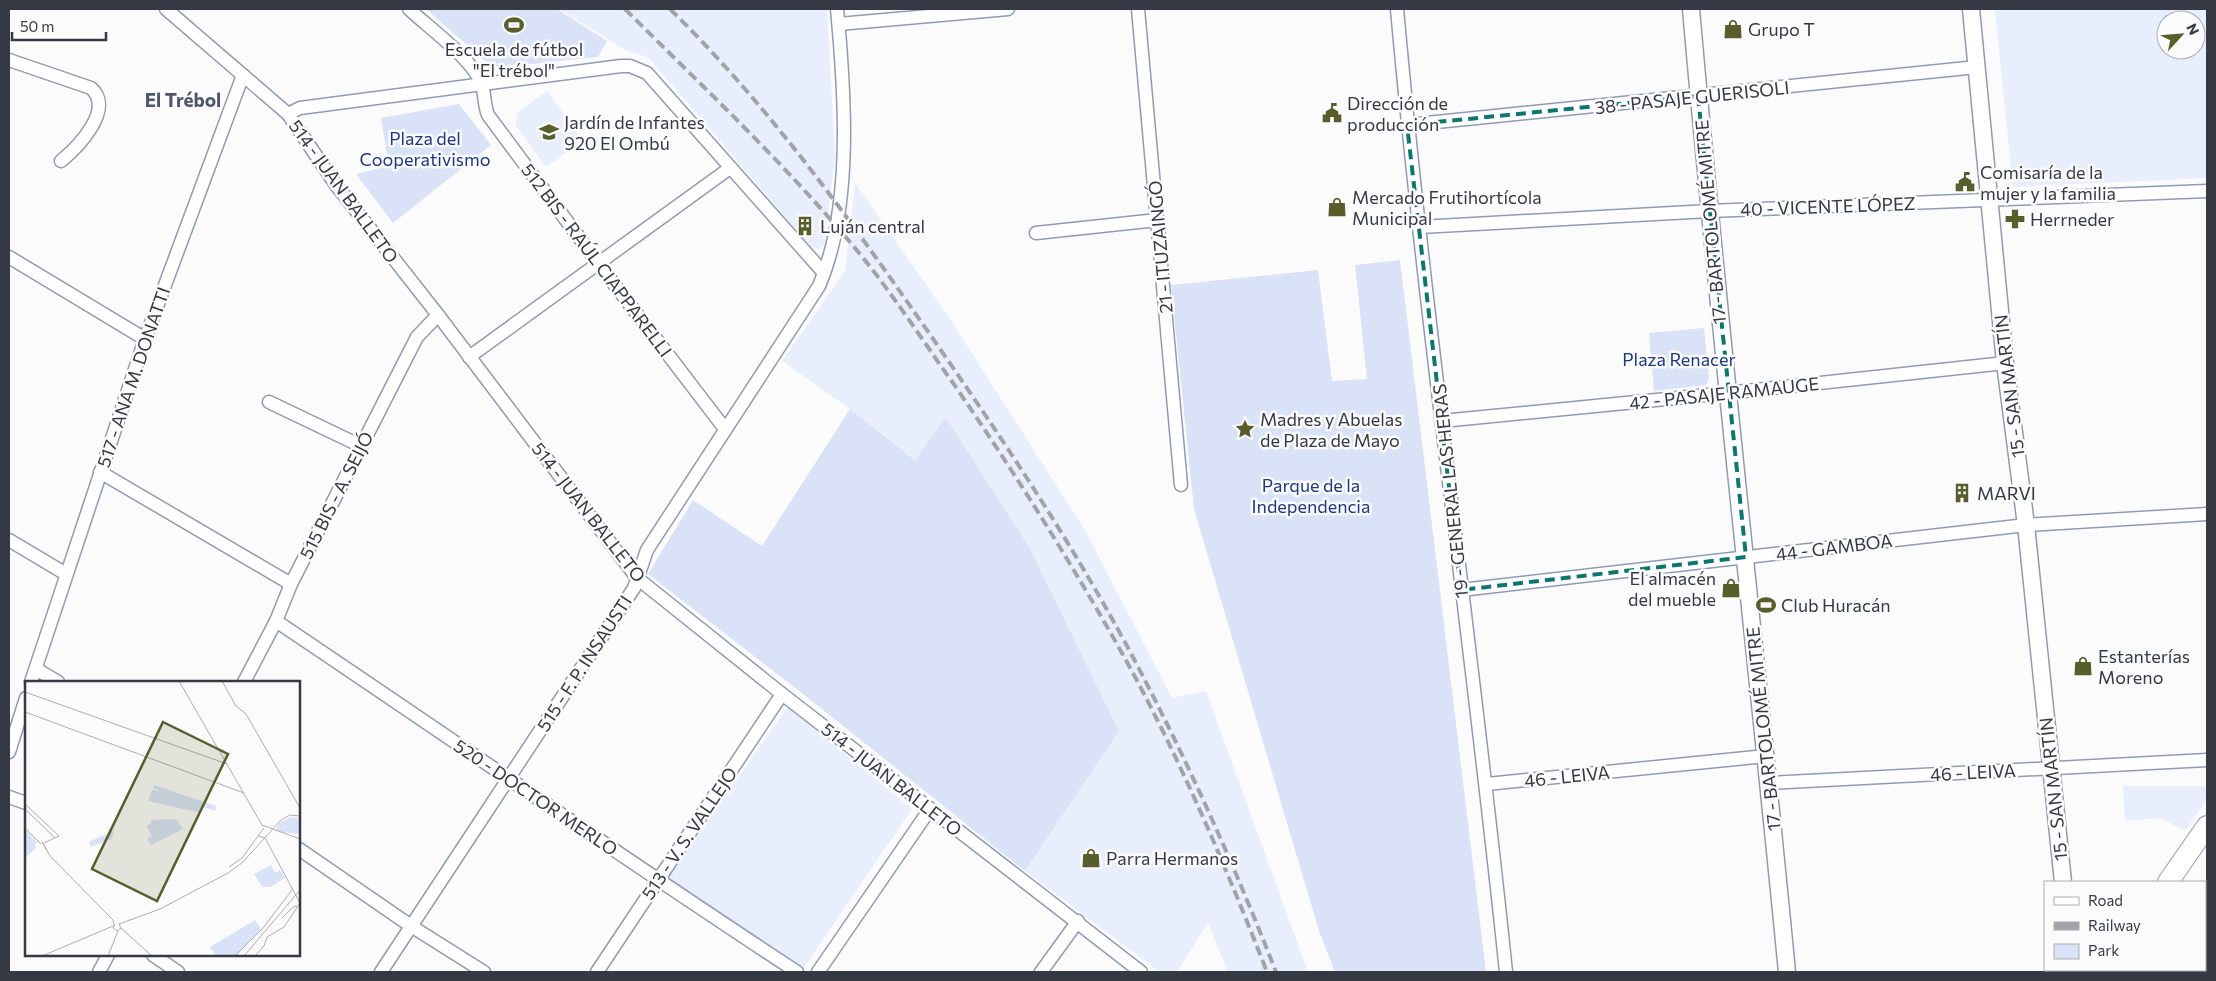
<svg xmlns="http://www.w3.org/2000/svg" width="2216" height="981" font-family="Commissioner,sans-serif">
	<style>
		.built { fill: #e8eefb; fill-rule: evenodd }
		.green { fill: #d9e2f6 }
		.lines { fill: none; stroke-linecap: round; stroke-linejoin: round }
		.minor-casing { stroke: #909bb3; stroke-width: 15 }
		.tertiary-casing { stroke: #909bb3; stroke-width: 19 }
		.primary-casing { stroke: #909bb3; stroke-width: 22 }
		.minor { stroke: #fff; stroke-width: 12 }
		.tertiary { stroke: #fff; stroke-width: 16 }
		.primary { stroke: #fff; stroke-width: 20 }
		.rail { stroke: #a1a3a8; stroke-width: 4; stroke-dasharray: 10 5; stroke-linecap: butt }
		.marked { fill: none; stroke: #0f766e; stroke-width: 4; stroke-dasharray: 10 6; stroke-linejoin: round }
		.labels { text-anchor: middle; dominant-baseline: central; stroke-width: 5; stroke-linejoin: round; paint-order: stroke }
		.poi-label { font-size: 18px; fill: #343943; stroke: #fbfbfb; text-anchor: start }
		.street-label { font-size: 18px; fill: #343943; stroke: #fbfbfb }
		.park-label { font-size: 18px; fill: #1e387e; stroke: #fbfbfb }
		.neighbourhood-label { font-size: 19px; font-weight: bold; fill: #4d576c; stroke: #fbfbfb }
		.inset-road { fill: none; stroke: #abadb1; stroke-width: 1 }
		.view { fill: #575d2b; fill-opacity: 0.15; stroke: #575d2b; stroke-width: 2.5 }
		.inset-edge { fill: none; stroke: #343943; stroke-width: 2.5 }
	</style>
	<rect width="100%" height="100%" fill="#fbfbfb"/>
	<g class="built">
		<path d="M559 9H827L835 156 824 246 818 249 810 246 648 57 627 51Z"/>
		<path d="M1995 9H2207V178L2013 187ZM2166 20H2196V50H2166Z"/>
		<path d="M547 91 583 140 546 167 515 124 518 112Z"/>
		<path d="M855 183 950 319 1086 532 1172 698 1206 691 1308 972H1228L1208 923 1177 972H1160L1025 871 1119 731 1029 547 946 419 916 460 850 409 782 361 845 271Z"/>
		<path d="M788 707 912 809 803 969 667 878Z"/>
		<path d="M2123 786H2205L2207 789V799L2185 831 2161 818 2125 821Z"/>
		<path d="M2205 938 2207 940V972H2139L2141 970H2205Z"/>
	</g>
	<g class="green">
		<path d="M426 9H557L607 41 598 57 493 68Z"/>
		<path d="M459 104 491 145 393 223 356 174 389 166 381 118Z"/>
		<path d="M1400 260 1486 972H1335L1319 931 1194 509 1171 285 1318 270 1332 381 1367 379 1355 265Z"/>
		<path d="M1704 328 1709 378 1706 385 1654 391 1649 333Z"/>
		<path d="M850 409 915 460 946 418 1029 547 1119 731 1025 871 798 690 648 574 693 500 762 546Z"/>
	</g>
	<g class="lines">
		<defs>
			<g id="minor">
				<path d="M166 9 288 114 336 185 438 315 637 578 782 694 1141 972"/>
				<path d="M409 9C428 27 474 60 482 85 485 95 484 105 488 115L598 263 725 429"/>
				<path d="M1138 9 1181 485"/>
				<path d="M1397 9C1426 331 1473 651 1506 972"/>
				<path d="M839 24 1008 9"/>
				<path d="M9 60 91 88C115 109 78 147 61 161"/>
				<path d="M288 114 300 108 621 66H630L647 73 824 273"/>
				<path d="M1407 125 1977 67"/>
				<path d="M1420 227 1709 211 2207 191"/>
				<path d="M1036 233 1157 220"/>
				<path d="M9 257 145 339"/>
				<path d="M469 357 730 168"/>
				<path d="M269 402 361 446"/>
				<path d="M1442 421 1727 393 2005 363"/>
				<path d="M100 472 291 584"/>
				<path d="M9 540 66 574"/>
				<path d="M1461 590 2026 525 2207 514"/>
				<path d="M276 621C450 738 622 857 797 972"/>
				<path d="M36 669 58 682"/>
				<path d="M31 682 145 339 243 75"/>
				<path d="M244 682 276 621 291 584 417 337 438 315"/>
				<path d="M9 752 26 698"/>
				<path d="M1769 783 2207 760"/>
				<path d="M1487 784 1766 756"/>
				<path d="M9 797 26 803"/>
				<path d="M299 849 411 926 484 972"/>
				<path d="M153 955 178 972"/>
				<path d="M99 972 108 955"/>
				<path d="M381 972 634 588 647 550 819 286C853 207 845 93 837 9"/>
				<path d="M597 972 782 694"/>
				<path d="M818 972 930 809"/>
				<path d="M1041 972 1078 921"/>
			</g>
			<g id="tertiary">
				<path d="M1691 9C1719 330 1756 651 1787 972"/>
				<path d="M1971 9 2005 363 2026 525 2063 882"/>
				<path d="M2073 970V972"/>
			</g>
			<g id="primary">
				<path d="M2168 882 2207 826"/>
				<path d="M2120 972 2122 970"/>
			</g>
		</defs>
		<use href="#minor" class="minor-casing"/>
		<use href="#tertiary" class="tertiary-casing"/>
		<use href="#primary" class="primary-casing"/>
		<use href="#minor" class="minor"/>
		<use href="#tertiary" class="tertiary"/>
		<use href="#primary" class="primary"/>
		<g class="rail">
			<path d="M625 9C708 92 794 172 868 264 898 302 925 344 953 383 1015 473 1074 567 1127 662 1181 761 1226 867 1267 972"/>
			<path d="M670 9C763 100 841 207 915 313 994 426 1072 541 1136 663 1189 764 1235 867 1276 972"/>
		</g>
	</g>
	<path class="marked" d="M1698 96 1746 557 1461 590 1407 125Z"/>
	<defs>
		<symbol id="stadium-bare" viewBox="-9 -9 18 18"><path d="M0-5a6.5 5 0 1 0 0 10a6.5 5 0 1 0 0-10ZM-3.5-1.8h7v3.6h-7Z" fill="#575d2b" stroke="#fbfbfb" stroke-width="2.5" paint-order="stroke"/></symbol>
		<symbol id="shop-bare" viewBox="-9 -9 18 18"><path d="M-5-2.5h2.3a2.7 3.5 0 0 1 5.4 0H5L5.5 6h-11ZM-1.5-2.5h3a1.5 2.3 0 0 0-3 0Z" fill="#575d2b" stroke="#fbfbfb" stroke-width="2.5" paint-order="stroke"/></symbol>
		<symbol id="civic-bare" viewBox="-9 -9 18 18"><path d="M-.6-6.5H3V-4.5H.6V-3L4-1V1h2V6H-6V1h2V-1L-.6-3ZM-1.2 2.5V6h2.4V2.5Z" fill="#575d2b" stroke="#fbfbfb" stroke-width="2.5" paint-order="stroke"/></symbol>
		<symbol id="school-bare" viewBox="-9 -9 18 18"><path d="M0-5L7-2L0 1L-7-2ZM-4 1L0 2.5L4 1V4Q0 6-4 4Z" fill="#575d2b" stroke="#fbfbfb" stroke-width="2.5" paint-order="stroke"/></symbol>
		<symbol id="pharmacy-bare" viewBox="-9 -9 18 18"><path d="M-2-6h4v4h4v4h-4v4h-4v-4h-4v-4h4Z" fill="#575d2b" stroke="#fbfbfb" stroke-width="2.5" paint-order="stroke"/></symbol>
		<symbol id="building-bare" viewBox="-9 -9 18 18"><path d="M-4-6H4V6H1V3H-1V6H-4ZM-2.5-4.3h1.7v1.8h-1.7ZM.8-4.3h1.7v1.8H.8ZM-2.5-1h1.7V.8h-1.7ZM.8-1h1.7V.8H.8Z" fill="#575d2b" stroke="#fbfbfb" stroke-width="2.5" paint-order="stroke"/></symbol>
		<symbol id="sight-bare" viewBox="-9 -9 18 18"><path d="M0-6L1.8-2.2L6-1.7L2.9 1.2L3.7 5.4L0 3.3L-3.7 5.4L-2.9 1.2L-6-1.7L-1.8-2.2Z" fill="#575d2b" stroke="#fbfbfb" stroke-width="2.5" paint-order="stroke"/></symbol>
	</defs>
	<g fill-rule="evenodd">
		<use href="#stadium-bare" x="500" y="11" width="28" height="28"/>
		<use href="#shop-bare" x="1719" y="15" width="28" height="28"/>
		<use href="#civic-bare" x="1318" y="99" width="28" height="28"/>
		<use href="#school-bare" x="535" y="118" width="28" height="28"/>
		<use href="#civic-bare" x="1951" y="168" width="28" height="28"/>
		<use href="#shop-bare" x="1323" y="193" width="28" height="28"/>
		<use href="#pharmacy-bare" x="2001" y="205" width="28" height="28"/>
		<use href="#building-bare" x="791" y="212" width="28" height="28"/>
		<use href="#sight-bare" x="1231" y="415" width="28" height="28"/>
		<use href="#building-bare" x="1948" y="479" width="28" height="28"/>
		<use href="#shop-bare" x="1717" y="574" width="28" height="28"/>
		<use href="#stadium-bare" x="1752" y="591" width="28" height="28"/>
		<use href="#shop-bare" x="2069" y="652" width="28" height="28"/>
		<use href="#shop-bare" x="1077" y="844" width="28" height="28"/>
	</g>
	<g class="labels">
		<g class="poi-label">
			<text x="1748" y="29">Grupo T</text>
			<text x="514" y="49" text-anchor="middle">Escuela de fútbol<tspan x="514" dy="21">"El trébol"</tspan></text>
			<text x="1347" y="103">Dirección de<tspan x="1347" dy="21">producción</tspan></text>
			<text x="564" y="122">Jardín de Infantes<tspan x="564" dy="21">920 El Ombú</tspan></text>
			<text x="1980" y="172">Comisaría de la<tspan x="1980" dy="21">mujer y la familia</tspan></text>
			<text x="1352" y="197">Mercado Frutihortícola<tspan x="1352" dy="21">Municipal</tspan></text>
			<text x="2030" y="219">Herrneder</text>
			<text x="820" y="226">Luján central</text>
			<text x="1260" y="419">Madres y Abuelas<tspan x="1260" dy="21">de Plaza de Mayo</tspan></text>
			<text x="1977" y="493">MARVI</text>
			<text x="1716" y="578" text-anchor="end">El almacén<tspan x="1716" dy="21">del mueble</tspan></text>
			<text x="1781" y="605">Club Huracán</text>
			<text x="2098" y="656">Estanterías<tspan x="2098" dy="21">Moreno</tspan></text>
			<text x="1106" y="858">Parra Hermanos</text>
		</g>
		<g class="street-label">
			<text transform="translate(1692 97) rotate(-6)">38 - PASAJE GUERISOLI</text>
			<text transform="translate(344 191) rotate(54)">514 - JUAN BALLETO</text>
			<text transform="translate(1828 206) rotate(-2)">40 - VICENTE LÓPEZ</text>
			<text transform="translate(1710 222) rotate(-95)">17 - BARTOLOMÉ MITRE</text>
			<text transform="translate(1160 247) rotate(-95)">21 - ITUZAINGÓ</text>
			<text transform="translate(597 260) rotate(53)">512 BIS - RAÚL CIAPPARELLI</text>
			<text transform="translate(133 377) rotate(-71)">517 - ANA M. DONATTI</text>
			<text transform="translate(2009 386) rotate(-97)">15 - SAN MARTÍN</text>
			<text transform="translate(1724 393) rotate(-6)">42 - PASAJE RAMAUGE</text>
			<text transform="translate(1450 491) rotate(-96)">19 - GENERAL LAS HERAS</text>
			<text transform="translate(336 495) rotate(-63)">515 BIS - A. SEIJÓ</text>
			<text transform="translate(589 512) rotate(52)">514 - JUAN BALLETO</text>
			<text transform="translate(1834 547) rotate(-7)">44 - GAMBOA</text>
			<text transform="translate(584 663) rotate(-57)">515 - F. P. INSAUSTI</text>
			<text transform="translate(1763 729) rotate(-96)">17 - BARTOLOMÉ MITRE</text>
			<text transform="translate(1973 772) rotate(-3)">46 - LEIVA</text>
			<text transform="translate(1567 776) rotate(-6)">46 - LEIVA</text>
			<text transform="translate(892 779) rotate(38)">514 - JUAN BALLETO</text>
			<text transform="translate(2053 789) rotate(-96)">15 - SAN MARTÍN</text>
			<text transform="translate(536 797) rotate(34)">520 - DOCTOR MERLO</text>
			<text transform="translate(689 833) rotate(-56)">513 - V. S. VALLEJO</text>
		</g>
		<g class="park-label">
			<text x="425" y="138">Plaza del<tspan x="425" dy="21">Cooperativismo</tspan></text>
			<text x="1679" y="359">Plaza Renacer</text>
			<text x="1311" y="485">Parque de la<tspan x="1311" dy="21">Independencia</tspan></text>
		</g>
		<g class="neighbourhood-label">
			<text x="183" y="99">El Trébol</text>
		</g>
	</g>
	<g transform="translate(25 681)">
		<rect width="275" height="275" fill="#fbfbfb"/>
		<path d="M129 104 191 125 190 130 178 126 177 131H171L123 120 127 109 136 110 128 107ZM267 136 275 138 273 153 250 150 255 141ZM151 138 158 148 126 164 122 158 127 155 121 145 127 142 125 139ZM0 148 12 161 9 165 11 167 0 177ZM89 149 87 158 66 166 64 161ZM246 184 250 192 255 189 260 197 245 206H237L229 193ZM230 239 236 248 210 275H191L185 266Z" fill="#d9e2f6"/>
		<path class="inset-road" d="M154 0 237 144 275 158M197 0 211 25 221 33 275 127M0 11 202 83M0 31 219 112M0 123 34 155 19 162M0 128 30 157M0 147 16 163M22 169 17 161 25 175 88 239 89 244M204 186 217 177 239 147M257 237 268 226 272 225M90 243 88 247 92 250 96 247 94 243M94 243 135 228 203 192 217 182 256 139 265 134 275 135M96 247 127 275M17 275 88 245M83 275 93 250M210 275 238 247 267 209M219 275 275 209M230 275 239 265 242 256 259 246 275 222 240 157 234 155"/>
		<path class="view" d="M138 41 203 73 132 220 67 188Z"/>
		<rect width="275" height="275" class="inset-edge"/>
	</g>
	<rect width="2216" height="981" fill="none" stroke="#343943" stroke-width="20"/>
	<rect x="2044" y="881" width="162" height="90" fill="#fbfbfb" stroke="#abadb1"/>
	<rect x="2054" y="897" width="25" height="8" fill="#ffffff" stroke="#abadb1"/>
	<text x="2088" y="906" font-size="15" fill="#343943">Road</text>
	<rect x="2054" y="922" width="25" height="8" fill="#a1a3a8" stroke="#abadb1"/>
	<text x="2088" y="931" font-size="15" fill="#343943">Railway</text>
	<rect x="2054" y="944" width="25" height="15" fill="#d9e2f6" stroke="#abadb1"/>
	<text x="2088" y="956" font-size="15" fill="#343943">Park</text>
	<g transform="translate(2181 35) rotate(64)"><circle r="24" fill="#fbfbfb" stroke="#abadb1"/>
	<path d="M0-4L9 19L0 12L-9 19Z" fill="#575d2b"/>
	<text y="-8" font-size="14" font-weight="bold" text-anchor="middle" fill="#343943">N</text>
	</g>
	<path d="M12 32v8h94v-8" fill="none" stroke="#343943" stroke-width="2.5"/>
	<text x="20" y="32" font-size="15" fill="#343943" stroke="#fbfbfb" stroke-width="4" paint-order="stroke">50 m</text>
</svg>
